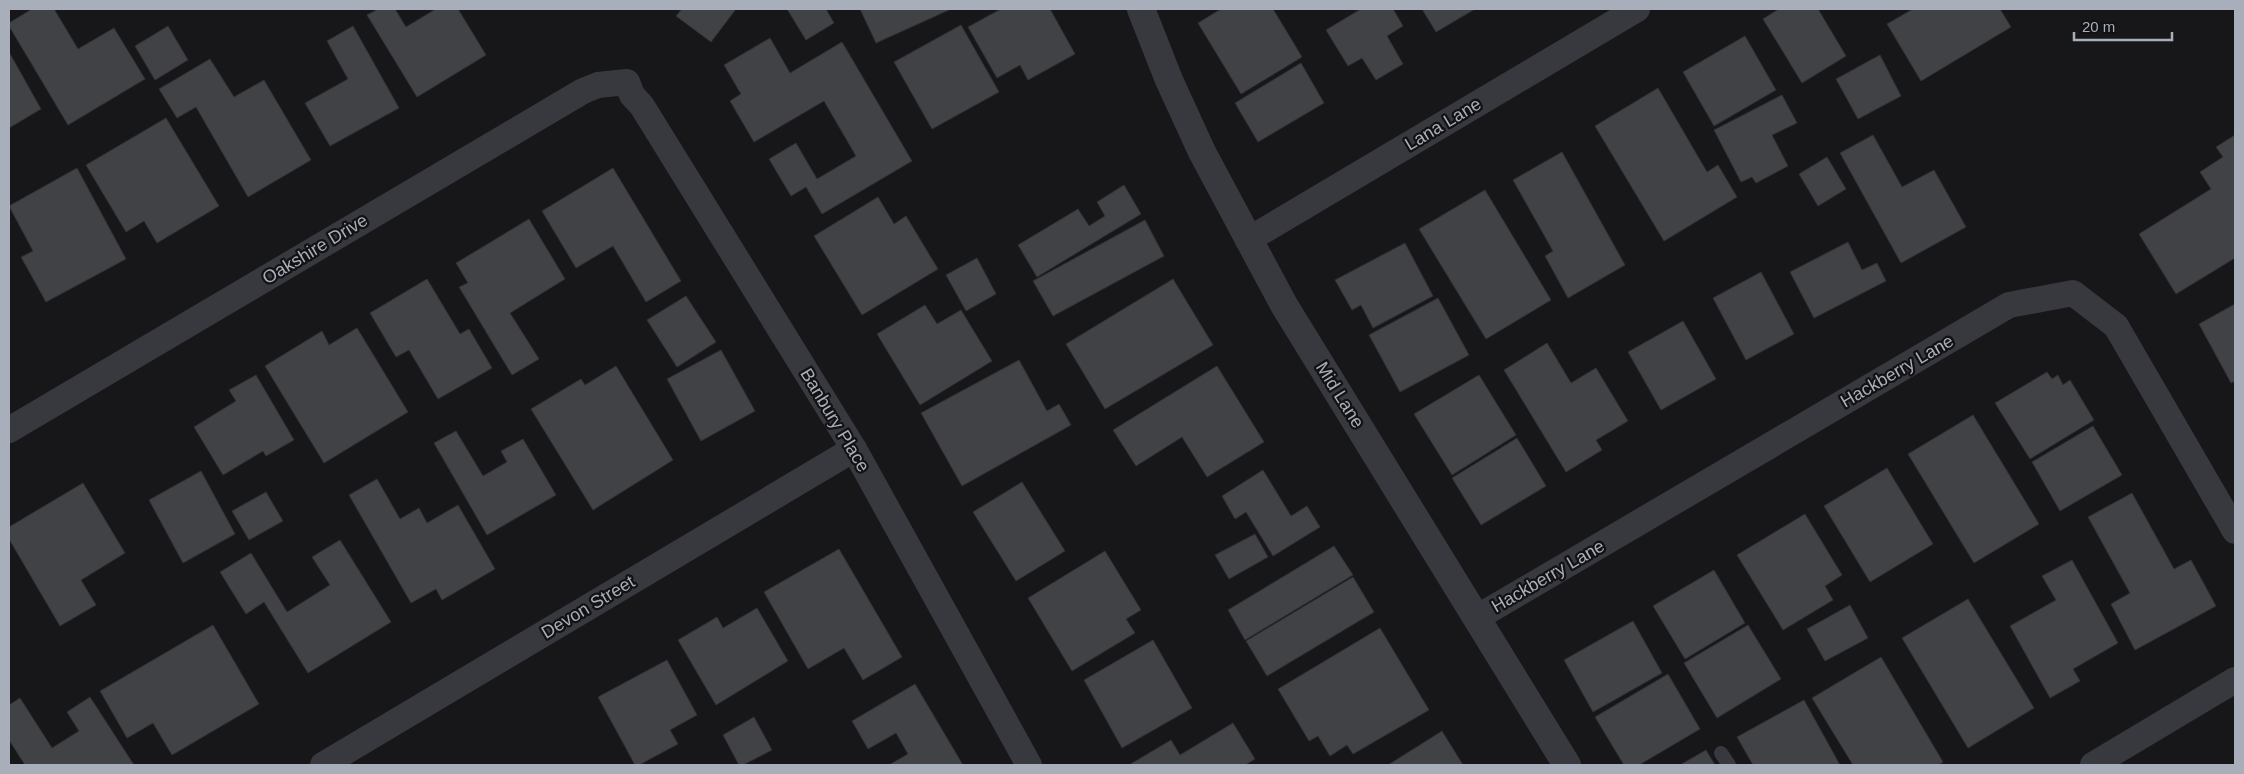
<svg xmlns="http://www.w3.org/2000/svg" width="2244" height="774" font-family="Helvetica,sans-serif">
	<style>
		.building { fill: #414246; stroke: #313135 }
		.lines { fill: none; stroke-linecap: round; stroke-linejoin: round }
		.service { stroke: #38393f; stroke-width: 14 }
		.minor { stroke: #38393f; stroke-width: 26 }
		.tertiary { stroke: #38393f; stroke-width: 28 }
		.labels { text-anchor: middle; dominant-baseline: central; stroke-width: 4.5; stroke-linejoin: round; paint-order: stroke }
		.street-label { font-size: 18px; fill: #a8aeba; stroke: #121214 }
	</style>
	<rect width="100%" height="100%" fill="#171719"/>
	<g class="building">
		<path d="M32 9H54L78 49 114 28 145 79 68 125 9 26V23Z"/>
		<path d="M378 9H395L406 27 436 9H458L486 55 417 97 367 15Z"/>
		<path d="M682 9H736L711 42 676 16Z"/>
		<path d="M787 9H826L834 23 806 40Z"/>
		<path d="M860 9H951L876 43Z"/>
		<path d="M1001 9H1050L1075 54 1028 80 1020 65 997 78 968 27Z"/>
		<path d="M1221 9H1273L1302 57 1241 94 1198 23Z"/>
		<path d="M1361 9H1393L1403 26 1387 36 1403 64 1376 80 1362 58 1348 66 1326 30Z"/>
		<path d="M1422 9H1475L1436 32Z"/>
		<path d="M1779 9H1818L1846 56 1802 83 1763 19Z"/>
		<path d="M1913 9H2000L2011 27 1921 81 1887 24Z"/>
		<path d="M961 25 999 92 932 129 894 62Z"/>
		<path d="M168 26 188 60 155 80 135 46Z"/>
		<path d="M353 26 399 108 330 146 305 103 348 79 327 41Z"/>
		<path d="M1745 36 1776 90 1714 126 1683 72Z"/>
		<path d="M770 38 790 73 842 42 912 161 822 214 806 187 791 196 769 159 796 143 817 179 856 156 824 101 754 142 730 101 741 94 724 65Z"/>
		<path d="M9 52 41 109 9 128Z"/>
		<path d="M1880 55 1901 96 1858 119 1836 79Z"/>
		<path d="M210 59 234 97 264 80 311 160 248 197 196 107 177 118 159 89Z"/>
		<path d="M1301 63 1324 103 1258 142 1235 103Z"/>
		<path d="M1658 88 1707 172 1718 165 1737 197 1664 241 1595 126Z"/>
		<path d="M1782 95 1797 123 1772 135 1788 166 1756 183 1752 177 1741 182 1714 130Z"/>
		<path d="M166 118 219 206 157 243 144 221 126 232 86 165Z"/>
		<path d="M1873 135 1902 187 1934 170 1966 227 1901 263 1840 153Z"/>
		<path d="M2235 135V258L2176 294 2139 234 2211 189 2200 172 2223 157 2216 147Z"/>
		<path d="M1562 152 1625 265 1568 298 1545 256 1553 251 1513 180Z"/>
		<path d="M1827 157 1846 189 1818 206 1799 174Z"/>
		<path d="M77 168 126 259 46 302 21 257 33 251 9 206Z"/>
		<path d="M613 168 681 281 646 302 613 246 576 268 542 211Z"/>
		<path d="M1124 185 1141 214 1037 277 1018 245 1078 209 1089 226 1105 216 1097 202Z"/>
		<path d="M1485 190 1551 300 1486 339 1419 229Z"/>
		<path d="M878 197 894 224 906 216 938 269 862 315 814 236Z"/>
		<path d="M529 219 565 279 510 313 539 359 512 375 459 287 468 283 456 263Z"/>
		<path d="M1145 220 1164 256 1053 316 1033 281Z"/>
		<path d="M1848 242 1862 270 1877 263 1886 281 1814 318 1790 272Z"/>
		<path d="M1405 243 1433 296 1373 328 1361 305 1352 310 1335 280Z"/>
		<path d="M977 258 996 294 966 311 946 275Z"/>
		<path d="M1761 272 1794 334 1746 360 1713 298Z"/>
		<path d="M427 279 460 334 469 329 492 368 438 399 409 350 396 357 370 313Z"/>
		<path d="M1173 279 1213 345 1105 409 1066 344Z"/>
		<path d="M686 296 716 342 677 367 647 320Z"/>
		<path d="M1438 298 1469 355 1400 392 1369 335Z"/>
		<path d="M2235 304V381L2231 383 2199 324Z"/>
		<path d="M925 305 937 324 961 310 992 361 920 405 877 334Z"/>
		<path d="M1683 321 1716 379 1661 410 1628 352Z"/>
		<path d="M357 328 408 412 324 463 265 366 322 331 329 345Z"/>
		<path d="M1547 343 1571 383 1596 368 1628 421 1596 440 1602 450 1566 472 1504 370Z"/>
		<path d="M721 350 755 411 701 441 667 379Z"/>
		<path d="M1019 360 1047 411 1059 404 1071 425 962 486 921 413Z"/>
		<path d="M616 366 673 460 593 510 531 409 581 379 585 385Z"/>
		<path d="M1217 366 1264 442 1207 477 1182 437 1136 466 1113 430Z"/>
		<path d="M2047 372 2052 379 2058 375 2063 385 2070 380 2094 420 2030 459 1995 403Z"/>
		<path d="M256 375 294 440 266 456 263 451 223 475 194 427 236 401 229 390Z"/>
		<path d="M1479 375 1516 435 1452 475 1414 414Z"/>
		<path d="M1973 415 2039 524 1974 563 1908 454Z"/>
		<path d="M2093 426 2122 475 2060 511 2032 462Z"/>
		<path d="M456 431 483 476 507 462 501 451 523 439 556 495 487 535 434 443Z"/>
		<path d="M1517 438 1546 486 1481 525 1452 478Z"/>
		<path d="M1887 468 1933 544 1870 582 1824 506Z"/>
		<path d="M1263 470 1291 516 1307 506 1320 527 1273 556 1246 512 1235 519 1222 496Z"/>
		<path d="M201 471 235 534 183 563 149 500Z"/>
		<path d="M377 479 400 519 419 508 427 523 458 505 495 569 442 600 436 589 411 603 349 495Z"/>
		<path d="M1022 482 1065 551 1016 581 973 512Z"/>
		<path d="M83 483 125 553 81 580 96 605 60 626 9 539V527Z"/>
		<path d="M266 492 283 521 249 540 232 511Z"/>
		<path d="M2132 493 2174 569 2191 560 2216 606 2135 650 2111 604 2130 593 2088 517Z"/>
		<path d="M1805 514 1842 575 1825 586 1833 600 1783 630 1737 555Z"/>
		<path d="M1255 534 1268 557 1229 579 1215 555Z"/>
		<path d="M340 540 391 622 308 673 264 602 246 614 220 572 251 553 287 612 330 585 312 557Z"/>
		<path d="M1334 546 1353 575 1245 640 1228 610Z"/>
		<path d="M839 549 902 657 863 680 844 648 808 669 764 592Z"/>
		<path d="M1105 551 1141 610 1126 619 1135 633 1072 671 1028 598Z"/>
		<path d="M2072 560 2118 643 2073 669 2080 681 2050 698 2010 626 2056 600 2042 576Z"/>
		<path d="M1714 570 1745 623 1685 659 1653 606Z"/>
		<path d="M1353 577 1374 612 1267 676 1246 641Z"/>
		<path d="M1968 599 2034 708 1968 748 1902 638Z"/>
		<path d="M1850 605 1868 638 1825 661 1807 629Z"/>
		<path d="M757 608 788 661 716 705 678 640 717 617 723 628Z"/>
		<path d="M1633 621 1662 673 1593 712 1564 660Z"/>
		<path d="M213 625 259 704 172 755 153 723 127 738 100 691Z"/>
		<path d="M1748 625 1781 679 1717 718 1684 663Z"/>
		<path d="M1380 628 1429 710 1353 754 1347 745 1330 756 1318 736 1309 741 1278 689Z"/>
		<path d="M1153 640 1192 708 1122 748 1084 680Z"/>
		<path d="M1881 657 1943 762 1938 765H1853L1812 698Z"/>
		<path d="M667 660 697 715 670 730 678 744 639 765H635L598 697Z"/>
		<path d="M1668 674 1700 729 1639 765H1624L1595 717Z"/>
		<path d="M915 684 963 765H889L908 754 896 733 868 749 852 721Z"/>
		<path d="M90 697 134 765H25L9 740V705L20 698 52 748 79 731 67 712Z"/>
		<path d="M1804 700 1840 765H1753L1737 737Z"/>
		<path d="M754 717 772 750 743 765H739L723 735Z"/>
		<path d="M1233 723 1255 759 1245 765H1129L1171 740 1180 755Z"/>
		<path d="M1442 731 1463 765H1388Z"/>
		<path d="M1706 750 1715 765H1680Z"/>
	</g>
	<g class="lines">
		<path class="service" d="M1721 753 1729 765"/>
		<g class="minor">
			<path d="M1248 240 1637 9"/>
			<path d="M9 430 583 91 598 85 627 82 632 95 642 106 854 449 1029 765"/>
			<path d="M1478 617 2009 305 2073 293 2116 326 2235 531"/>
			<path d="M323 765 854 449"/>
			<path d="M2093 765 2235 680"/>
		</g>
		<path class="tertiary" d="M1141 9 1169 80 1202 152 1284 305 1567 765"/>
	</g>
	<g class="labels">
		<g class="street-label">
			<text transform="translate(1443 124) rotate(-31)">Lana Lane</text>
			<text transform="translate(315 249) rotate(-31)">Oakshire Drive</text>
			<text transform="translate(1897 371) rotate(-30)">Hackberry Lane</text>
			<text transform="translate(1340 395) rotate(58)">Mid Lane</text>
			<text transform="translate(835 420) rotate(59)">Banbury Place</text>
			<text transform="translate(1548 576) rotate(-30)">Hackberry Lane</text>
			<text transform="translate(588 607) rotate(-31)">Devon Street</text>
		</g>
	</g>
	<rect width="2244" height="774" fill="none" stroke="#a8aeba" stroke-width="20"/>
	<path d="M2074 32v8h98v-8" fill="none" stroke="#a8aeba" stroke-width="2.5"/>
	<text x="2082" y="32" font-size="15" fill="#a8aeba" stroke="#121214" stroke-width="4" paint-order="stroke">20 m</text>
</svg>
